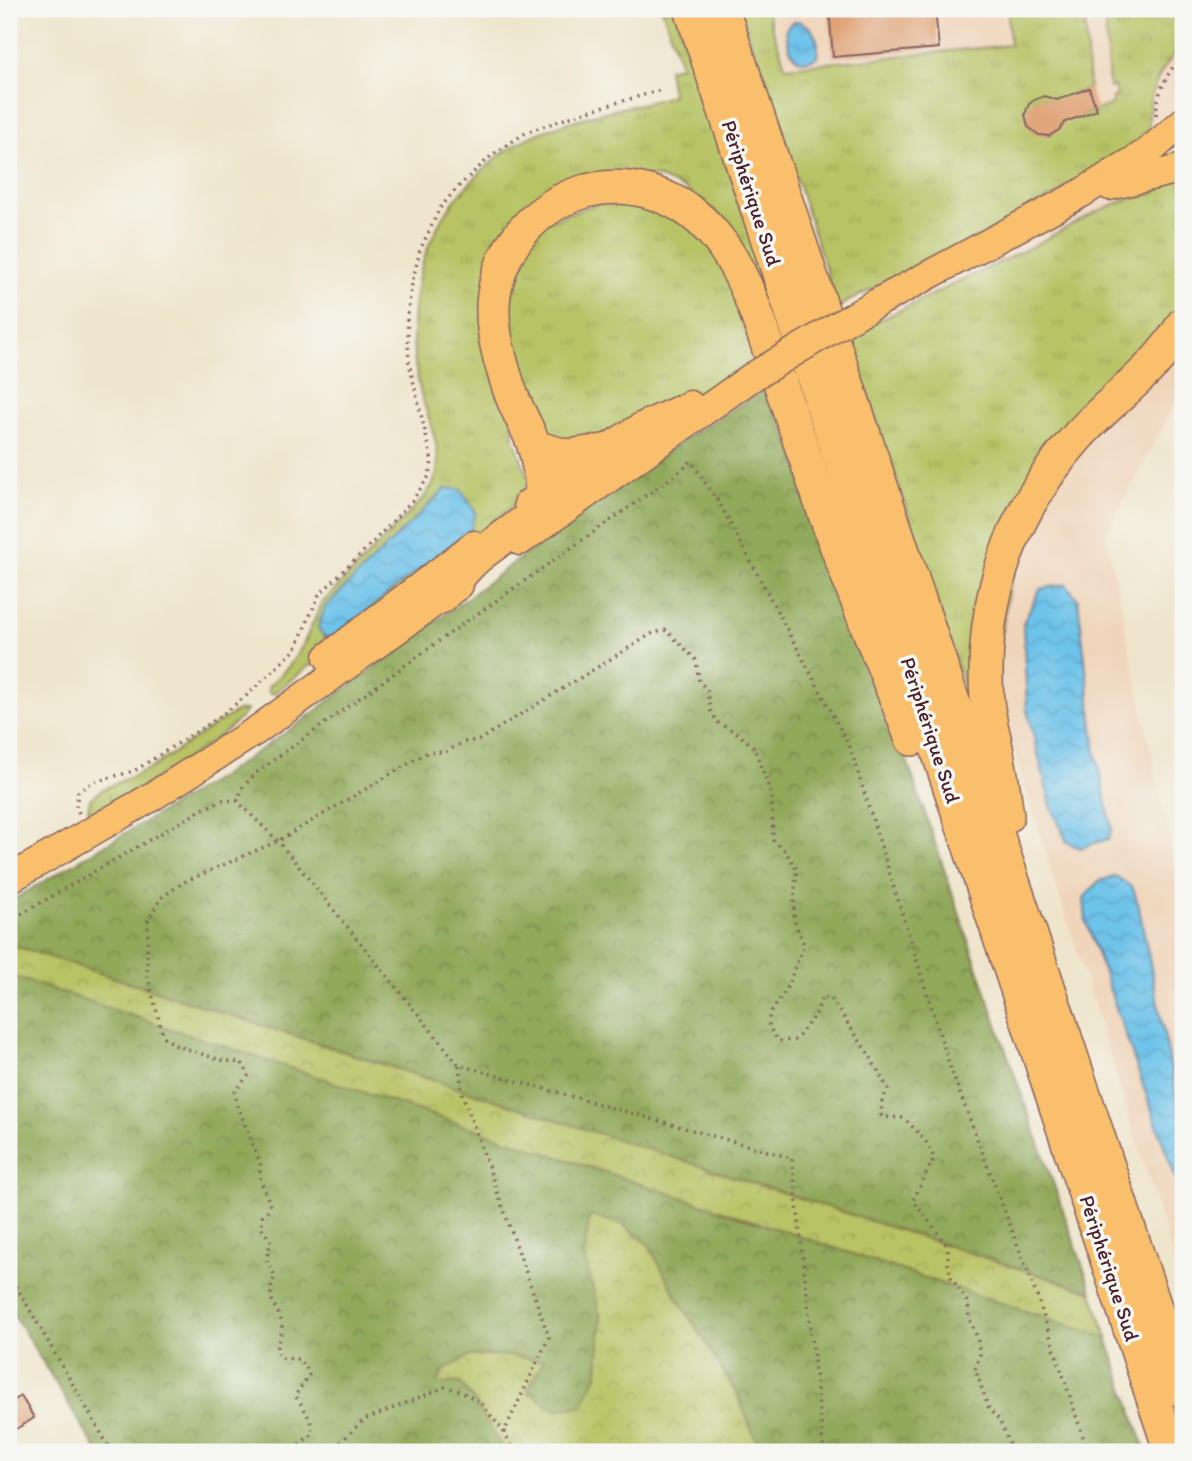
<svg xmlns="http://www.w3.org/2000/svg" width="1192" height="1461" font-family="Itim,sans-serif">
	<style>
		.built { fill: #efd6bb }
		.grass { fill: url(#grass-tufts); stroke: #807148; stroke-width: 2 }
		.forest { fill: url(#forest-crowns); stroke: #6e6442; stroke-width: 2 }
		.park { fill: url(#park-crowns); stroke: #807148; stroke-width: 2 }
		.water { fill: url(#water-waves); stroke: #5c718a; stroke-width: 2 }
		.building { fill: #de9c6d }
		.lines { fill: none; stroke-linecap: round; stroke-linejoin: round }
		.major-casing { stroke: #846463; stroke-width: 31 }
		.highway-casing { stroke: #846463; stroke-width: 36 }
		.path { stroke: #846463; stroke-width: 3.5; stroke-dasharray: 2 5; stroke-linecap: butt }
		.major { stroke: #f9bf6d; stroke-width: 28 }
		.highway { stroke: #f9bf6d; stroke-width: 33 }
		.major-bridge-casing { stroke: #846463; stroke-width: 31; stroke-linecap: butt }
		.major-bridge { stroke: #f9bf6d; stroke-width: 28 }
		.labels { text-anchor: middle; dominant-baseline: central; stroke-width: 7; stroke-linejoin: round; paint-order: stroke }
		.street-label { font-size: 21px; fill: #4a1f2b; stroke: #f6f6f2 }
	</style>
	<defs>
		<pattern id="grass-tufts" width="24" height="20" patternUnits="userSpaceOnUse" patternTransform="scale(1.75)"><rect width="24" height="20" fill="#b7c365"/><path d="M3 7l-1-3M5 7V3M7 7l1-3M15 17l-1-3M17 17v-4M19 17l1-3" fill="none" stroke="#9fa758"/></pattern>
		<pattern id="forest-crowns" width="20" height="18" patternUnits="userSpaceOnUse" patternTransform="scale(1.75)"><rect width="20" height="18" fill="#91a95a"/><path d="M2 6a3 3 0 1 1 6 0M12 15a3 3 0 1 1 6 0" fill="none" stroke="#78894b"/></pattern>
		<pattern id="park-crowns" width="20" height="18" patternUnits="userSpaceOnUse" patternTransform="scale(1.75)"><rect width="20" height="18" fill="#b7c365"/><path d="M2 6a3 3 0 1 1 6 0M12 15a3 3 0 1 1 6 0" fill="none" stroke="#9fa758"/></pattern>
		<pattern id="water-waves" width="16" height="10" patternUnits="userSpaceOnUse" patternTransform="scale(1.75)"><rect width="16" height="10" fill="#6dc3ea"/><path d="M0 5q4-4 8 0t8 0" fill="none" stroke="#60a7c9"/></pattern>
	</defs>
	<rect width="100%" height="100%" fill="#f6f6f2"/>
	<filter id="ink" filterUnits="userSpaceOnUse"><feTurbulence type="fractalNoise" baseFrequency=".0143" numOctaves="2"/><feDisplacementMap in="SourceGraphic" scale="14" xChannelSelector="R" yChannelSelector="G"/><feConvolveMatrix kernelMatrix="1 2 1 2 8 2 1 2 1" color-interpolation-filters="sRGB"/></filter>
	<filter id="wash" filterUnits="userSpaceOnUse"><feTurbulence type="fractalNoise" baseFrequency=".00686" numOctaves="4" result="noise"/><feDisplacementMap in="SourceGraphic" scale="28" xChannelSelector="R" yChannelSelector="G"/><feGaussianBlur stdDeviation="1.57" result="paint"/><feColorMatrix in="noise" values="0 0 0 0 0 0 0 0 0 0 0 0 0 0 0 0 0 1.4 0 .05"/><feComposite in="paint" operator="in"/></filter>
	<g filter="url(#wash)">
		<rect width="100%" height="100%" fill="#efe5cc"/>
		<path class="built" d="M770 9H1183V389L1106 533 1183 907V1289L879 322 871 306Z"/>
		<g class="grass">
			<path d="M662 9H674L785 337 781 339 737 239 715 211 683 188 657 177 606 174 507 228 513 436 529 480 523 497 496 520 273 694 269 693 268 687 289 666 302 647 322 603 422 500C426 494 431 488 434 482 445 454 429 421 421 394 407 341 411 277 437 228 447 208 462 190 479 174 494 159 511 145 530 137 559 124 591 115 621 108 639 104 655 102 672 95L668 68 681 66Z"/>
			<path d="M739 9H766L786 67 1010 45 1008 18 1010 9H1078L1085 18 1089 88 1073 94 1081 116 1113 104 1112 98 1117 96 1114 86 1109 88 1105 17 1108 9H1183V45C1159 69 1147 93 1149 128L1141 135 1142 146 986 234 864 293 838 307 761 70Z"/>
			<path d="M1183 176V305L1164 338 1023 496 984 750 899 486 848 339 876 322 1029 248 1094 213 1125 200 1152 194 1158 189Z"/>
			<path d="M615 197 686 221 718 253 761 350 747 366 698 393 654 410 584 445 541 432 504 334 516 259 542 223Z"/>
			<path d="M246 710C240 728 144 786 122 798 113 803 102 807 92 812L88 810 90 799 103 789 151 768 219 722 238 711Z"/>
		</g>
		<g class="forest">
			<path d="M769 387 902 746 1005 1048 1092 1292 9 944V902L220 777 301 722 583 511 692 434Z"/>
			<path d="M9 975 1107 1338 1146 1452H761L738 1396 703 1338 676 1296 590 1216 584 1255 601 1318 598 1374 582 1406 555 1410 527 1391 543 1360 499 1355 468 1356 437 1383 460 1382 477 1405 505 1452H98L9 1307Z"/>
		</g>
		<g class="park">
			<path d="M9 944 1092 1292 1107 1338 9 975Z"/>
			<path d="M590 1216 622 1224 649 1245 676 1296 703 1338 738 1396 761 1452H505L477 1405 460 1382 437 1384 443 1371 468 1356 499 1355 544 1360 527 1391 555 1410 582 1406 598 1374 601 1319 584 1255Z"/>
		</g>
		<g class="water">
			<path d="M798 21C815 27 820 40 817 57 794 70 788 49 786 29L791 23Z"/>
			<path d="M446 488 461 490 476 513 471 529 333 637H325L318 628 325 607Z"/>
			<path d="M1066 584 1078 600 1096 753 1112 829 1108 839 1080 848 1067 842 1051 806 1027 710 1023 623 1040 589Z"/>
			<path d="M1116 876 1133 888 1139 908 1183 1129V1183L1176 1180 1086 921 1084 898 1099 881Z"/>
		</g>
		<g id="blocks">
			<g class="building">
				<path d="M829 9H935L939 48 833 57Z"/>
				<path d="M1089 88 1097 110 1065 122 1059 130 1049 136 1039 135 1028 127 1025 114 1029 104 1034 100 1044 96 1057 100Z"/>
				<path d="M21 1396 34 1418 16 1429 9 1418V1404Z"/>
			</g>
		</g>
	</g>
	<g filter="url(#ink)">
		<use href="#blocks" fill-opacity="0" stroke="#846463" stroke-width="2"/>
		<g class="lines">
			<defs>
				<g id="major">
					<path d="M1110 186 1183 168"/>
					<path d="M871 306 1080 194 1148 152 1183 122"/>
					<path d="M528 504 603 451 641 427 690 405"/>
					<path d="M520 541 752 377"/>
					<path d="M328 657 474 545"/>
					<path d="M9 879 150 798 257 730 459 585"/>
				</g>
				<g id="highway">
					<path d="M691 9 1171 1452"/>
					<path d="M722 9 1183 1391"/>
					<path d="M534 447 567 456 603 451"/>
					<path d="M441 597C453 584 464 568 477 557 491 546 506 536 520 525 524 522 531 518 534 514 538 510 542 498 542 492 542 481 537 455 534 445 526 424 514 406 508 385 497 351 487 315 497 280 509 236 543 203 586 191 634 179 683 197 714 234 744 270 757 315 772 358 786 402 801 445 816 488 844 573 880 656 912 739"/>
					<path d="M1007 816C1004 791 1000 767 995 742 992 729 988 714 987 700 980 600 1011 511 1078 436 1112 398 1158 369 1183 324"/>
				</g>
			</defs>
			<use href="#major" class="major-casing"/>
			<use href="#highway" class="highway-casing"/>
			<g class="path">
				<path d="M1156 115C1158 90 1166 74 1183 55"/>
				<path d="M237 801 243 787 256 773 439 641 682 470 691 461 722 508 850 747 951 1070 1038 1299 1088 1452"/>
				<path d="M79 813 76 807 78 792 93 782 134 771 215 720 246 696 295 650 319 595 373 542 412 501 429 476 432 461 409 363 407 318 412 283 420 250 440 208 457 188 492 155 527 132 588 111 661 90"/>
				<path d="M9 921 201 810 223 800 237 801 278 841 459 1065 792 1158 824 1452"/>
				<path d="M459 1065 462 1093 549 1337 504 1432 514 1452"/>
				<path d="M9 1274 112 1452"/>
				<path d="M287 1452 312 1435C313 1421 304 1407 295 1396L309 1375 307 1369 298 1359 281 1358C271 1346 282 1341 282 1326 282 1315 271 1305 271 1294 270 1278 281 1279 267 1263L268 1251 271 1242 262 1228V1216L270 1208C268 1191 257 1184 261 1166L237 1104 235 1091 249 1075 242 1063 220 1060 175 1045 163 1036 147 974 148 920 161 898 184 882 278 841 428 752H445L464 742 479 740 653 633 666 630 696 660 699 681 707 690 710 710 717 722 737 733 754 747 772 797 773 840 785 851 797 870 794 897V920L804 945C798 959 793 973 787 987 777 1010 756 1016 779 1041L796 1040 816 1013 822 997 831 999 868 1053 888 1089 882 1101 881 1115 886 1117 904 1118 925 1140 934 1158 913 1200 948 1247V1263L951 1277 968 1303 969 1318 977 1337 980 1354 975 1369 989 1409 1000 1421 1012 1452"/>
				<path d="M330 1452 364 1420 445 1387 460 1391 480 1402 504 1432"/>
			</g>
			<use href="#major" class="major"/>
			<use href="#highway" class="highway"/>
			<defs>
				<path id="major-bridge" d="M752 377 871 306"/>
			</defs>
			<use href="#major-bridge" class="major-bridge-casing"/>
			<use href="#major-bridge" class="major-bridge"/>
		</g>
	</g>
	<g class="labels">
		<g class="street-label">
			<text transform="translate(752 193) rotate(72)">Périphérique Sud</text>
			<text transform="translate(931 730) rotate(72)">Périphérique Sud</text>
			<text transform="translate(1110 1268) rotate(72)">Périphérique Sud</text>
		</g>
	</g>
	<rect width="1192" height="1461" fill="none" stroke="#f6f6f2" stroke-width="35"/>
</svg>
